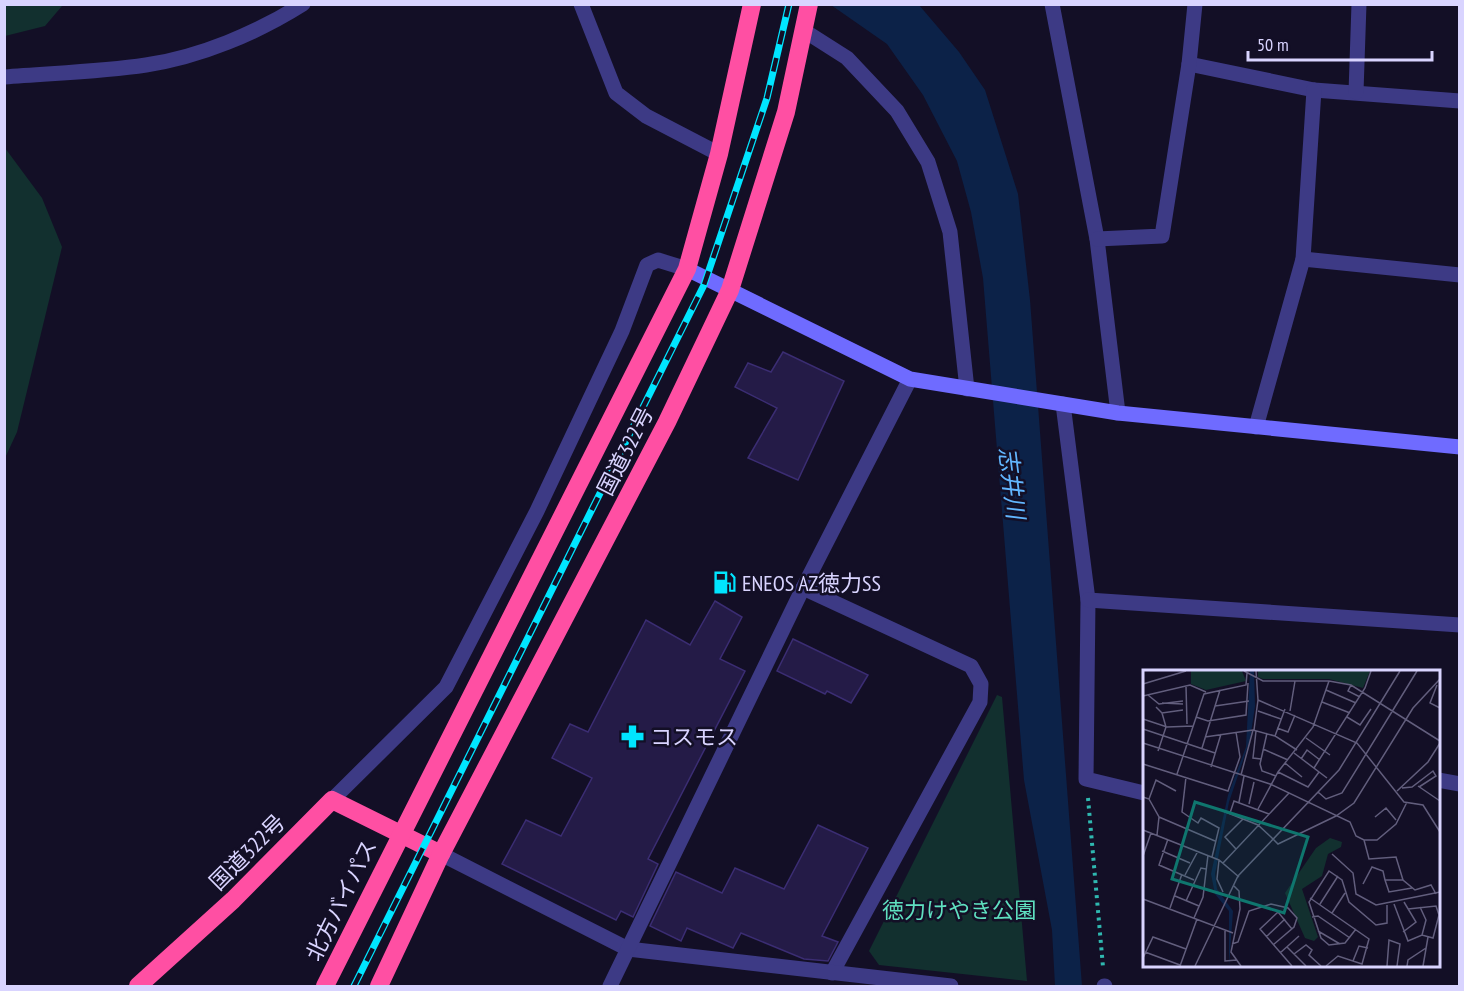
<svg xmlns="http://www.w3.org/2000/svg" width="1464" height="991" font-family="'PT Sans Narrow','Noto Sans JP',sans-serif">
	<style>
		.green { fill: #12302f }
		.water { fill: #0c2248 }
		.building { fill: #241b47; stroke: #3b2d73; stroke-width: 1.5 }
		.lines { fill: none; stroke-linecap: round; stroke-linejoin: round }
		.path { stroke: #2fb8b0; stroke-width: 4; stroke-dasharray: 3 4.5; stroke-linecap: butt }
		.street { stroke: #3d3a85; stroke-width: 15 }
		.secondary { stroke: #6f6bff; stroke-width: 15 }
		.highway { stroke: #ff4fa3; stroke-width: 18 }
		.rail-casing { stroke: #00e5ff; stroke-width: 7 }
		.rail { stroke: #130f26; stroke-width: 4.5; stroke-dasharray: 14; stroke-linecap: butt }
		.labels { text-anchor: middle; dominant-baseline: central; stroke-width: 5; stroke-linejoin: round; paint-order: stroke }
		.street-label { font-size: 22px; fill: #d9d4ff; stroke: #130f26 }
		.poi-label { font-size: 22px; fill: #d9d4ff; stroke: #130f26; text-anchor: start }
		.park-label { font-size: 22px; fill: #5fe0c0; stroke: #130f26 }
		.water-label { font-size: 24px; font-style: italic; fill: #62b6ff; stroke: #130f26 }
		.inset-road { fill: none; stroke: #625e7d; stroke-width: 1.5 }
		.view { fill: #0f766e; fill-opacity: 0.15; stroke: #0f766e; stroke-width: 3 }
		.inset-edge { fill: none; stroke: #d9d4ff; stroke-width: 3 }
	</style>
	<rect width="100%" height="100%" fill="#130f26"/>
	<g class="green">
		<path d="M60 5 62 6 45 26 5 36V5Z"/>
		<path d="M5 148 42 198 62 247 17 432 5 458Z"/>
		<path d="M997 695 1002 697 1027 981 879 965 869 951Z"/>
	</g>
	<path class="water" d="M831 5H919L959 52 985 90 1018 194 1030 300 1082 986H1055L1052 930 1024 780 983 278 971 212 957 161 923 95 887 44Z"/>
	<g class="building">
		<path d="M783 352 844 381 798 480 748 458 777 408 735 387 748 363 771 372Z"/>
		<path d="M715 601 742 617 720 659 745 671 648 859 658 864 633 917 621 911 616 920 502 864 526 820 561 836 592 778 552 758 570 724 588 732 646 620 690 645Z"/>
		<path d="M793 639 868 675 851 703 827 691 825 694 777 671Z"/>
		<path d="M818 825 868 848 822 936 838 942 828 961 804 959 741 933 733 948 687 928 681 941 650 926 676 872 722 893 735 868 784 889Z"/>
	</g>
	<g class="lines">
		<path class="path" d="M1088 798 1103 967"/>
		<g class="street">
			<path d="M581 4 616 93 646 116 719 154"/>
			<path d="M1052 4 1097 239 1118 413"/>
			<path d="M803 30 847 58 897 111 928 162 950 232 967 389"/>
			<path d="M1189 64 1314 90 1460 101"/>
			<path d="M4 77C52 73 99 72 146 65 200 57 257 33 303 4"/>
			<path d="M1356 92 1359 4"/>
			<path d="M1097 239 1162 236 1189 64 1195 4"/>
			<path d="M1303 259 1460 275"/>
			<path d="M1063 404 1088 600 1086 779 1144 793"/>
			<path d="M1256 427 1303 259 1314 90"/>
			<path d="M803 588 971 666 981 684 980 702 832 973"/>
			<path d="M1088 600 1460 625"/>
			<path d="M1438 780 1460 784"/>
			<path d="M332 800 446 687 537 511 622 331 647 265 658 260 687 269"/>
			<path d="M441 854 628 949 951 986"/>
			<path d="M610 986 803 588 910 379"/>
			<path d="M1104 986H1105"/>
		</g>
		<path class="secondary" d="M687 269 910 379 1118 413 1460 447"/>
		<g class="highway">
			<path d="M138 986 233 900 332 800 441 854"/>
			<path d="M325 986 687 269 719 154 752 4"/>
			<path d="M379 986 441 854 667 422 730 290 786 112 809 4"/>
		</g>
		<defs>
			<path id="rail" d="M354 986 704 285 767 98 789 4"/>
		</defs>
		<use href="#rail" class="rail-casing"/>
		<use href="#rail" class="rail"/>
	</g>
	<defs>
		<symbol id="fuel-bare" viewBox="-9 -9 18 18"><path d="M-5.5-6h7V0h2V4h1.3V-2.5L3-4.5l.8-.8L6-3V5H2.5V1h-1V6h-7ZM-4.2-4.7v3.2H.2V-4.7Z" fill="#00e5ff" stroke="#130f26" stroke-width="2.5" paint-order="stroke"/></symbol>
		<symbol id="pharmacy-bare" viewBox="-9 -9 18 18"><path d="M-2-6h4v4h4v4h-4v4h-4v-4h-4v-4h4Z" fill="#00e5ff" stroke="#130f26" stroke-width="2.5" paint-order="stroke"/></symbol>
	</defs>
	<g fill-rule="evenodd">
		<use href="#fuel-bare" x="708" y="566" width="33" height="33"/>
		<use href="#pharmacy-bare" x="616" y="720" width="33" height="33"/>
	</g>
	<g class="labels">
		<g class="street-label">
			<text transform="translate(625 451) rotate(-63)">国道322号</text>
			<text transform="translate(247 852) rotate(-45)">国道322号</text>
			<text transform="translate(341 900) rotate(-64)">北方バイパス</text>
		</g>
		<g class="poi-label">
			<text x="742" y="583">ENEOS AZ徳力SS</text>
			<text x="650" y="737">コスモス</text>
		</g>
		<g class="park-label">
			<text x="959" y="910">徳力けやき公園</text>
		</g>
		<g class="water-label">
			<text transform="translate(1012 483) rotate(83)">志井川</text>
		</g>
	</g>
	<g transform="translate(1143 670)">
		<rect width="297" height="297" fill="#130f26"/>
		<path d="M48 1H99L103 11 63 20 48 14ZM115 1H227L220 18 186 9H120L115 7ZM187 168 199 172 198 177 185 184 179 206 159 219 175 267 171 271 162 268 142 223 173 178Z" fill="#12302f"/>
		<path d="M107 1H111L112 36 107 70 86 132 72 204 74 219 90 241 86 296V241L72 224 68 204 85 125 103 77Z" fill="#0c2248"/>
		<path class="inset-road" d="M101 1 120 11H186L208 15 297 71M0 14 43 1M208 15 205 21 217 27M294 15 287 33 297 38M43 16 44 54M183 20 213 33M5 25 16 34 40 31M0 26 47 15 63 22M115 30 214 73 261 132 280 135 297 162M179 32 207 43M19 33 40 34M72 36 106 31M13 37 19 43 40 40M142 39 132 66 154 80M115 41 138 49M147 41 152 11M53 47 65 51 103 45 105 13M204 47 217 55 228 39M0 49 24 57 50 56M134 58 145 62 152 45M0 59 72 83M111 60 115 30 113 1M113 61 110 88 118 89M124 63 117 94 119 101 133 106M62 67 110 60 132 66M163 68 187 85M0 73 127 114 207 152 213 166 221 170H234L253 154 264 132M59 78 77 20M120 79 145 90M15 81 23 57 19 43M151 83 184 108M158 89 164 80 177 90M142 93 159 107M0 94 85 121 97 87 93 62M68 97 78 64M171 98 222 18 228 1M135 102 165 117 176 102M34 104 61 24 103 15 104 3M98 105 110 60M43 107 39 142 55 153 58 148 76 158 69 187M275 116 297 131M259 118 269 117 290 101 293 106 276 117M254 121 285 92 297 73M175 122 183 129 199 123 274 1M0 127 6 129 16 147 14 165M6 129 13 110 33 121M96 132 101 106M106 134 111 112M115 139 135 102 170 57 186 11M80 141 115 155 128 167M87 143 91 131 126 144M16 147 72 171M232 147 243 138 253 150M0 160 76 190 96 207M128 167 135 174 193 146 211 133 270 38 297 9M25 169 16 195 51 210M221 170 226 189 253 187 260 210 272 220 288 215 293 224M93 179 82 167 100 149M19 181 47 193M189 184 210 203 213 224 233 235 297 222M0 186 8 163M76 190 74 209 80 222M80 193 146 123M42 205 55 181M260 210H242L246 222 269 218M220 214 229 197 240 201 242 210M91 216 96 221 97 239 88 282 98 296M32 226 56 236M167 228 226 269 219 294 195 286 183 296M0 229 90 263M43 231 58 198 63 199M177 234 195 206M251 234 265 271 279 265 290 268 296 245 293 236 265 239M277 237 283 250 279 265M27 238 39 204M189 243 202 223M169 247 175 246 207 268M51 248 60 227 65 185M213 259 202 273 186 275 178 268 166 232 186 201 199 210 206 232 233 255 244 253V235M82 261V291L94 290M175 261 197 274M260 262 273 252 261 232M123 267 142 249M89 274 95 272 106 241 128 234 145 238 154 248 151 257 130 275M144 277 163 296M2 282 37 295M137 283 156 266M151 284 163 275 169 280 166 285 178 296M0 288 10 267 43 279M210 291 216 276 225 278M37 296 54 249M52 296 95 206 196 100 257 1M149 296 117 259 135 242 149 259M244 296 246 270 257 274 254 296M264 296 265 290 283 278M280 296 285 267"/>
		<path class="view" d="M52 132 165 167 141 243 29 209Z"/>
		<rect width="297" height="297" class="inset-edge"/>
	</g>
	<rect width="1464" height="991" fill="none" stroke="#d9d4ff" stroke-width="12"/>
	<path d="M1248 51v9h184v-9" fill="none" stroke="#d9d4ff" stroke-width="3"/>
	<text x="1257" y="51" font-size="18" fill="#d9d4ff" stroke="#130f26" stroke-width="4.5" paint-order="stroke">50 m</text>
</svg>
